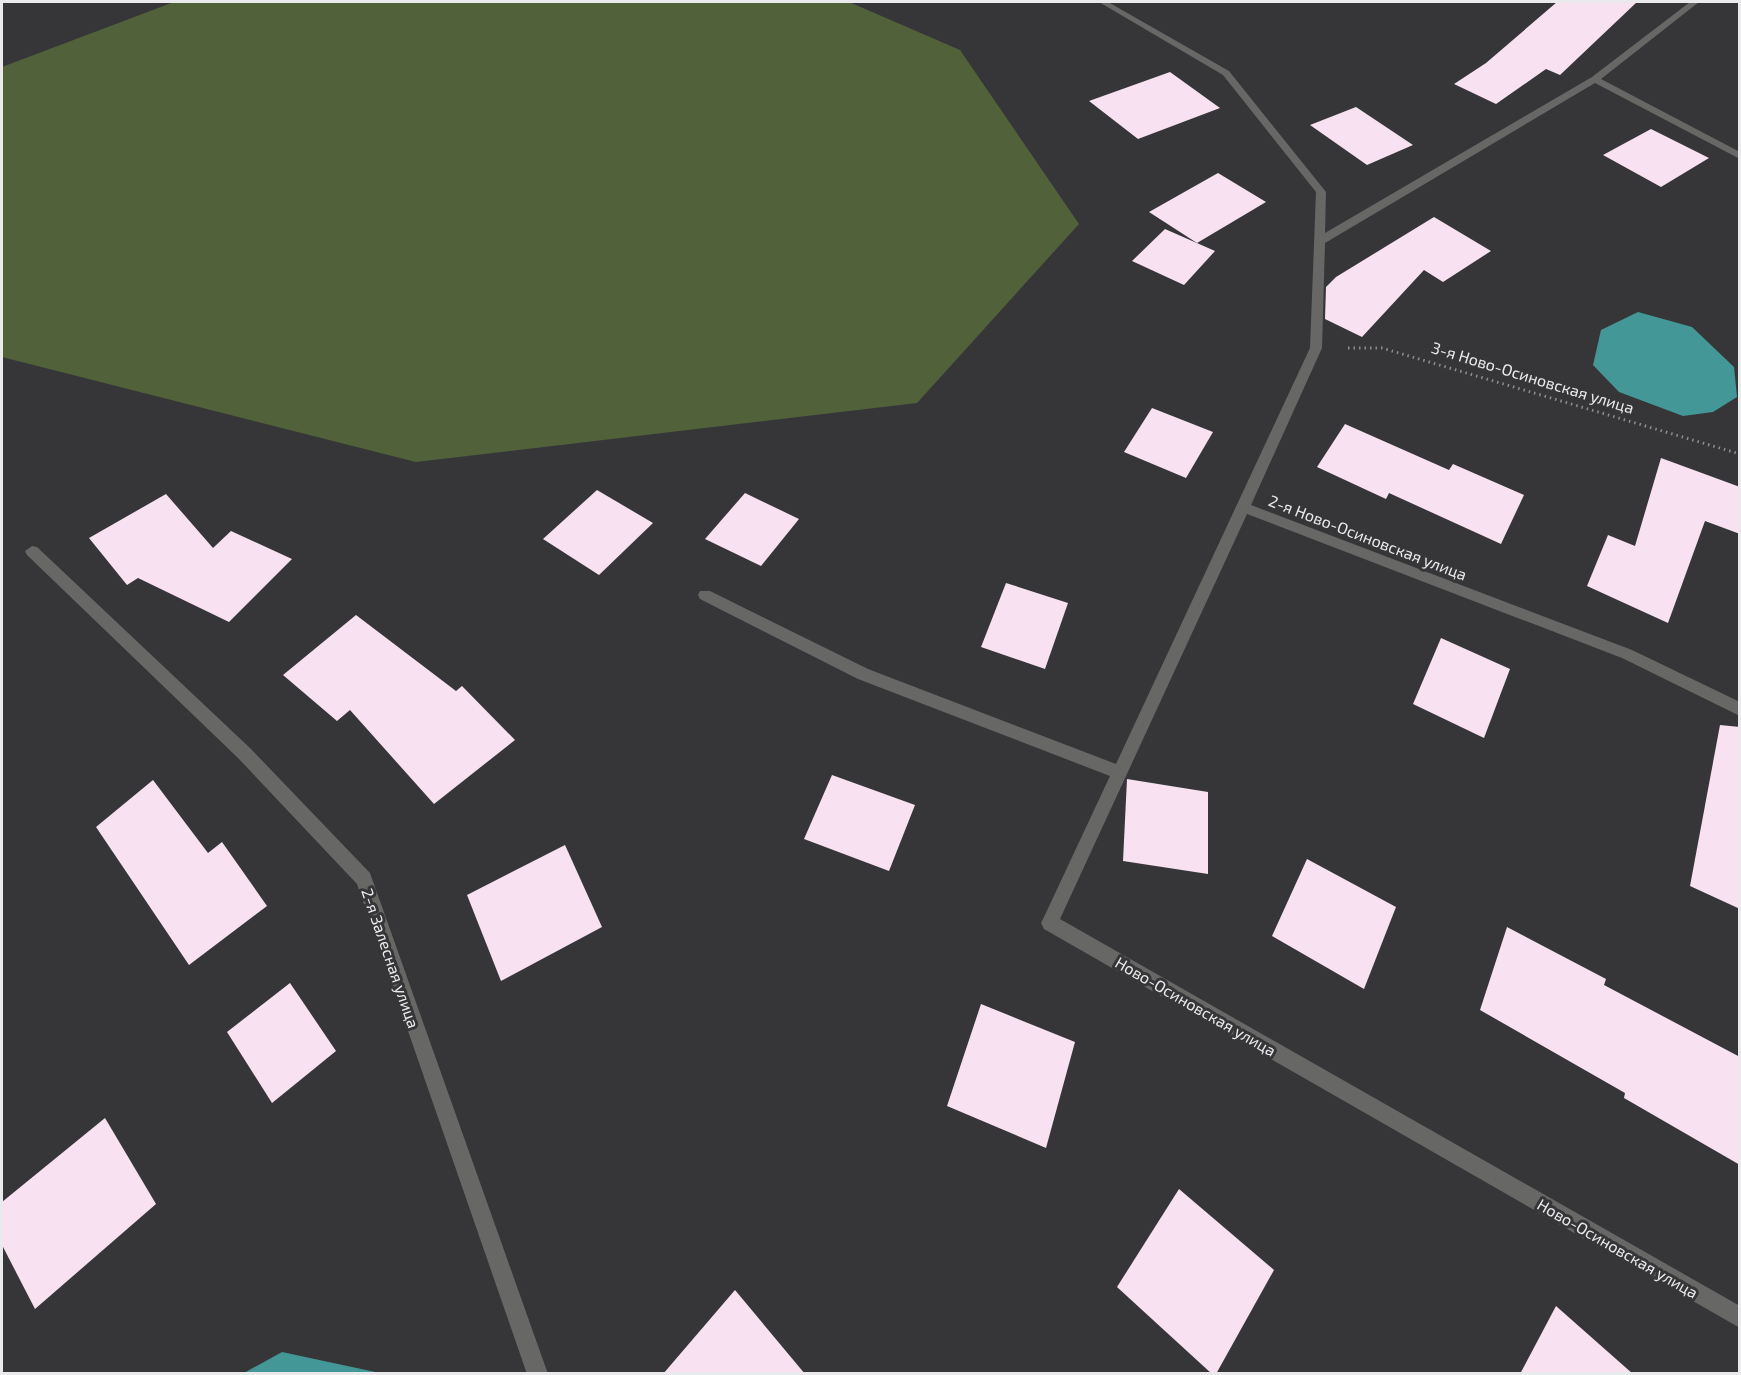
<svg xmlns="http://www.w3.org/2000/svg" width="1741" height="1375" font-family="'Exo 2',sans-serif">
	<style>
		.green { fill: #51613a }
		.water { fill: #449797 }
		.building { fill: #f8e1f0 }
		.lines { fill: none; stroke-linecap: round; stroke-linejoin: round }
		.path { stroke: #8d8d8f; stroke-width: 3; stroke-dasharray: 1.5 4; stroke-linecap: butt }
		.minor { fill: #676765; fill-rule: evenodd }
		.labels { text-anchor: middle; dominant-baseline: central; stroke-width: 6; stroke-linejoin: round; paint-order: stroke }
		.street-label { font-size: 16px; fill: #eaeaec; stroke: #363639 }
	</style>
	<rect width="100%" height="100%" fill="#363639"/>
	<path class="green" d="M174 2H849L960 50 1079 224 917 403 416 462 2 357V67Z"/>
	<g class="water">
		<path d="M1638 312 1692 327 1734 367 1737 397 1713 412 1683 416 1619 392 1593 365 1601 330Z"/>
		<path d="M282 1352 380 1373H244Z"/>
	</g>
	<g class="building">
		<path d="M1557 2H1637L1560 75 1546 69 1496 104 1454 84 1486 63Z"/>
		<path d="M1170 72 1220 108 1138 139 1089 101Z"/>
		<path d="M1356 107 1413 145 1367 165 1310 125Z"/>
		<path d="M1651 129 1709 158 1661 187 1603 155Z"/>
		<path d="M1218 173 1266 202 1197 243 1149 212Z"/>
		<path d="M1434 217 1491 251 1443 282 1424 270 1362 337 1325 319 1326 287 1336 277Z"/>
		<path d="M1165 229 1215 251 1184 285 1132 261Z"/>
		<path d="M1152 408 1213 432 1186 478 1124 452Z"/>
		<path d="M1345 424 1449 470 1453 464 1524 495 1501 544 1389 493 1386 499 1317 467Z"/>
		<path d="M1661 458 1740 487V534L1705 521 1668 623 1587 586 1608 535 1635 546Z"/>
		<path d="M597 490 653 523 599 575 543 539Z"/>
		<path d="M745 493 799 519 761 566 705 539Z"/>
		<path d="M166 494 213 548 231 531 292 559 229 622 138 578 127 585 89 538Z"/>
		<path d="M1006 583 1068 603 1045 669 981 647Z"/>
		<path d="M356 615 456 691 462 686 515 740 434 804 350 710 337 721 283 675Z"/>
		<path d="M1441 638 1510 669 1484 738 1413 704Z"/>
		<path d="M1720 725 1740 727V909L1690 886Z"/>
		<path d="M832 775 915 805 889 871 804 839Z"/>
		<path d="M1127 779 1208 792V874L1123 861Z"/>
		<path d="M153 780 208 853 222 842 267 906 189 965 96 827Z"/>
		<path d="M565 845 602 927 501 981 467 895Z"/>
		<path d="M1307 859 1396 907 1364 989 1272 936Z"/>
		<path d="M1507 927 1606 979 1604 985 1740 1057V1165L1624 1098 1625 1093 1480 1010Z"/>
		<path d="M290 983 336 1051 272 1103 227 1032Z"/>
		<path d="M981 1004 1075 1042 1046 1148 947 1106Z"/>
		<path d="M105 1118 156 1204 35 1309 2 1245V1202Z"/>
		<path d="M1179 1189 1274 1270 1216 1374H1212L1117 1287Z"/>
		<path d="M735 1290 805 1374H663Z"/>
		<path d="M1556 1306 1633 1374H1520Z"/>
	</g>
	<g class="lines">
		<path class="path" d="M1348 348H1382L1740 454"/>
		<g class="minor">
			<path d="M1099 2H1108L1229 71 1326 192 1325 233 1592 77 1690 2H1699L1601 79 1740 152V159L1595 83 1325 243 1322 348 1251 505 1632 650 1740 702V716L1622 658 1247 514 1060 919 1740 1306V1328L1044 929 1041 923 1044 917 1110 776 858 679 700 599 698 595 700 591H710L868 669 1116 764 1310 348 1316 192 1223 75Z"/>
			<path d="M32 546 37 547 251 749 370 873 548 1374H527L357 884 239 759 27 555 25 551Z"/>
		</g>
	</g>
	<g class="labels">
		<g class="street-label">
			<text transform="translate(1533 377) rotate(17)">3-я Ново-Осиновская улица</text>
			<text transform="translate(1368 537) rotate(21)">2-я Ново-Осиновская улица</text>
			<text transform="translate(391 958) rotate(71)">2-я Залесная улица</text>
			<text transform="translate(1196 1006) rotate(30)">Ново-Осиновская улица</text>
			<text transform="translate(1618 1248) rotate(30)">Ново-Осиновская улица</text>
		</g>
	</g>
	<rect width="1741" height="1375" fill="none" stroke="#eaeaec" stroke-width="6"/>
</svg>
